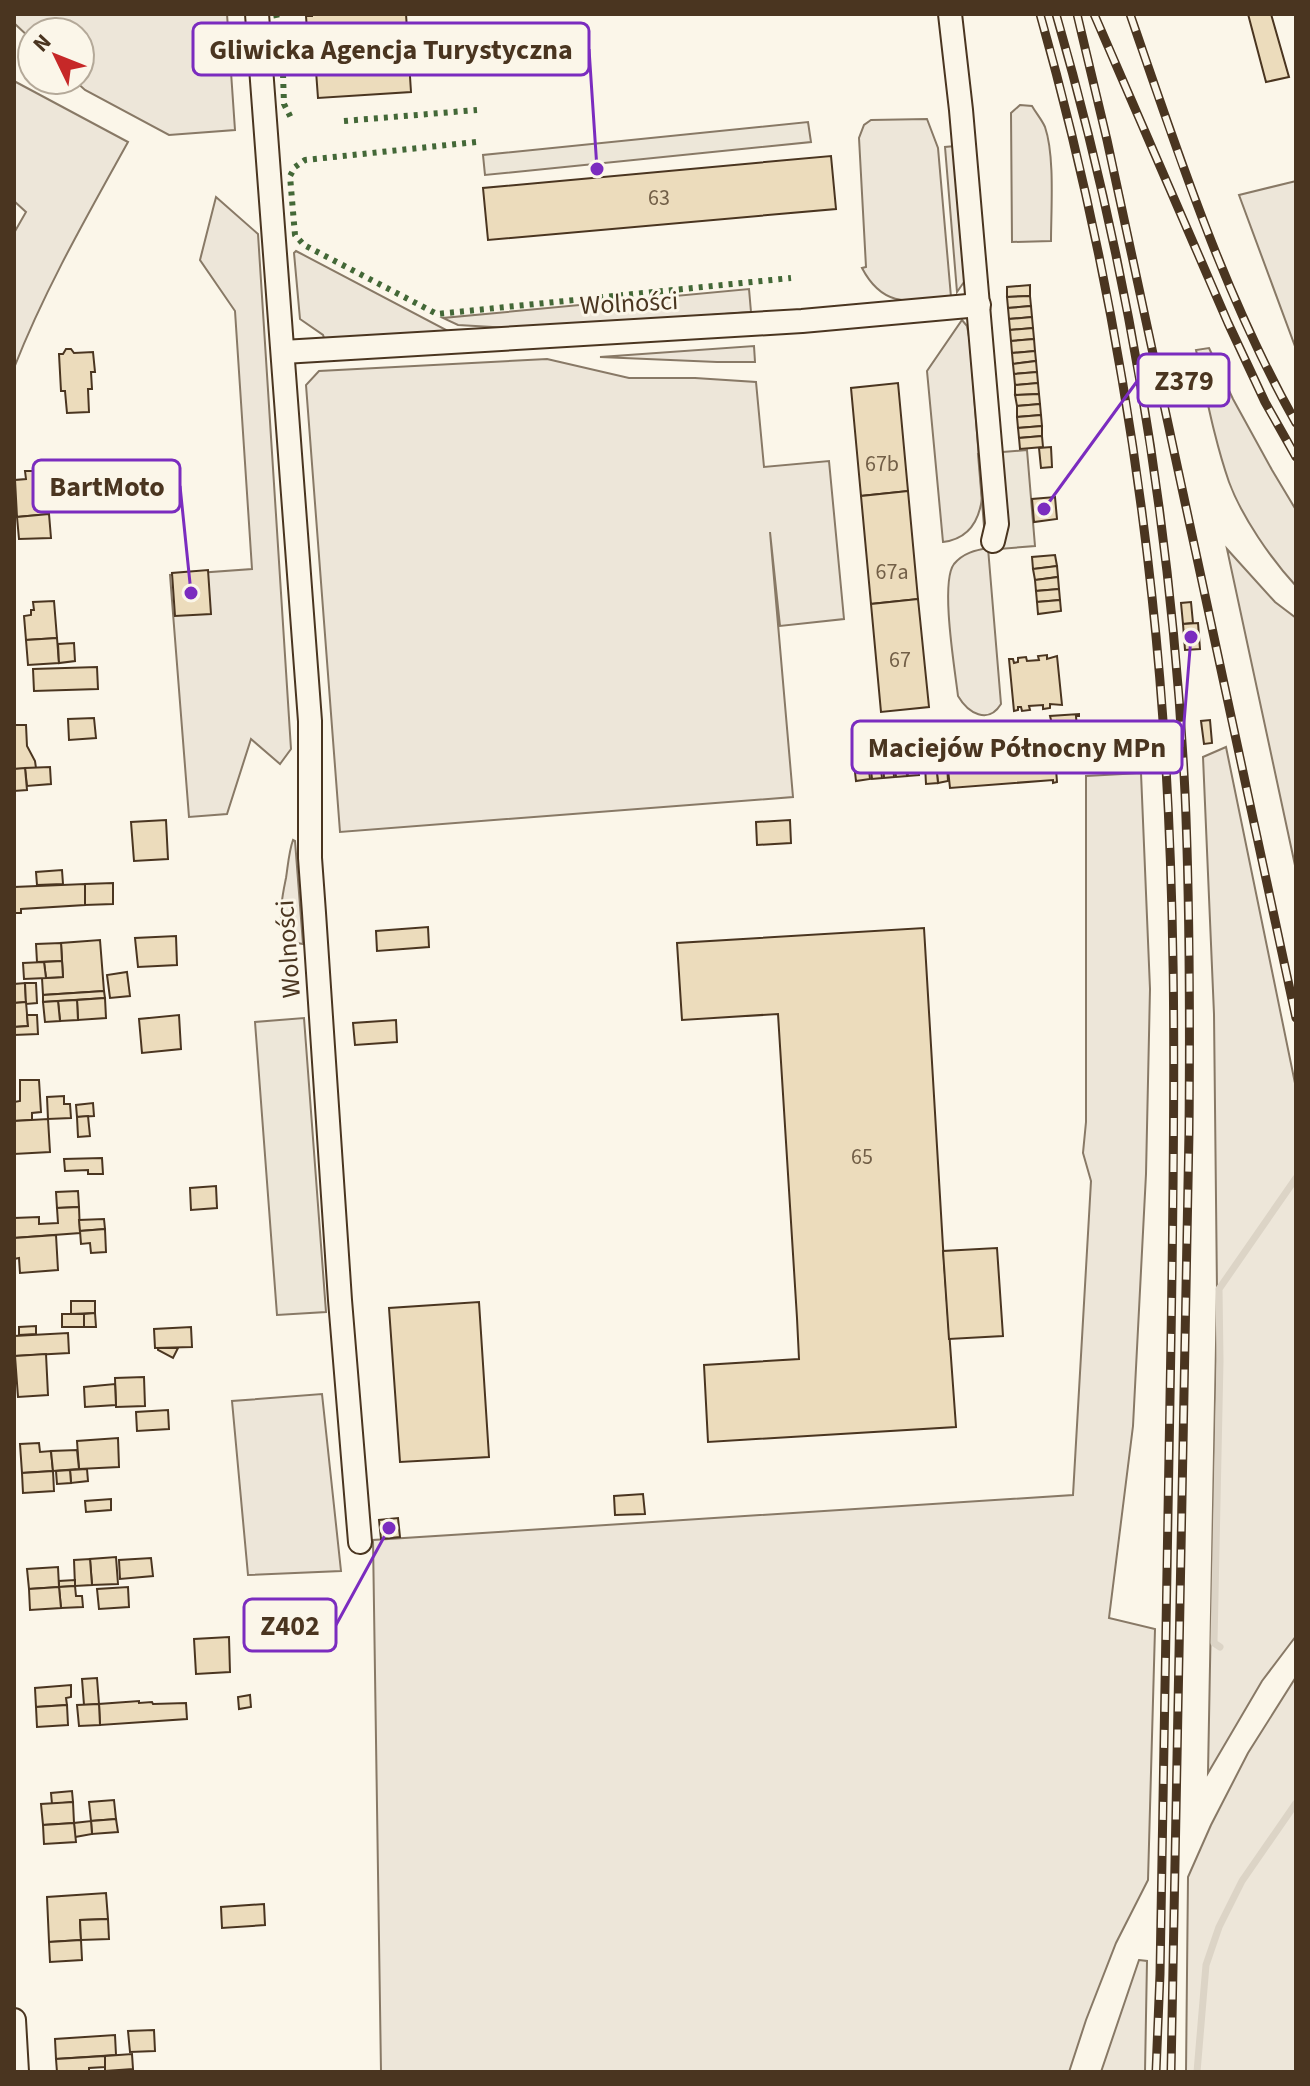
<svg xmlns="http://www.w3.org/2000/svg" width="1310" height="2086" font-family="'Source Sans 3',sans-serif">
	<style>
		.green { fill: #ede6d9; stroke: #887966; stroke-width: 2 }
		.parking { fill: #ede7d9; stroke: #887966; stroke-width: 2 }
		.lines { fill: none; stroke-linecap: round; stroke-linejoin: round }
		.stream { stroke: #dcd4c6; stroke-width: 7 }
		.building { fill: #ecdcbc; stroke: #4a3520; stroke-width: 2 }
		.street-casing { stroke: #4a3520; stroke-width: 26 }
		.street { stroke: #fbf6e9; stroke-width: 22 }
		.rail-casing { stroke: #4a3520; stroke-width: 9 }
		.rail { stroke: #fbf6e9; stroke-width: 6; stroke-dasharray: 18; stroke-linecap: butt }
		.hedge { stroke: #436837; stroke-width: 6; stroke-dasharray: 4 6; stroke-linecap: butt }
		.labels { text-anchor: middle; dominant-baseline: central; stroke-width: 6; stroke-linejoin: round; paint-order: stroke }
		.number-label { font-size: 22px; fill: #725f47 }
		.street-label { font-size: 26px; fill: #4a3520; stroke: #fbf6e9 }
		.leader { fill: none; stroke: #7b2cbf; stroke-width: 3 }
		.callout-dot { fill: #7b2cbf; stroke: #fbf6e9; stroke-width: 3 }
		.callout { fill: #fbf6e9; stroke: #7b2cbf; stroke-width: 3 }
		.callout-label { font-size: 28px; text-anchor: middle; font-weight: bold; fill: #4a3520 }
	</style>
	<rect width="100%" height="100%" fill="#fbf6e9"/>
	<g class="green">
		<path d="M14 14H227L235 130 169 135 85 90 74 80H80V32H32V40L14 23Z"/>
		<path d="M14 81 128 142C87 216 45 289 14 368V233L26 212 14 201Z"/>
		<path d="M1020 105 1032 106C1036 113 1042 120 1045 127 1055 156 1051 210 1051 241L1012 242 1011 113Z"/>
		<path d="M927 119 938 148 951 297C912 301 884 310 862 268L866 267 859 138 864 125 871 120Z"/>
		<path d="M955 146 965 274 964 282 957 292 945 147Z"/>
		<path d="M1296 181V349L1239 195Z"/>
		<path d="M216 197 258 234 291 749 280 764 251 739 227 814 189 817 170 575 252 569 235 311 200 260Z"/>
		<path d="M296 251 450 332 325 341 323 335 300 319 294 253Z"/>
		<path d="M749 289 751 312 526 329 458 325 443 318Z"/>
		<path d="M962 320 967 326 970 342 982 498C979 522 968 539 943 542L927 371Z"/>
		<path d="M754 346 755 362H717L600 357Z"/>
		<path d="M1209 348 1233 399 1272 470 1296 510V586C1271 559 1242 517 1229 482 1214 439 1206 394 1196 350Z"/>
		<path d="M547 359 629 378H695L756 382 764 467 829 461 844 619 780 626 770 532 793 797 340 832 306 385 319 371Z"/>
		<path d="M988 548 1001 704C988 725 968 713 958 696 955 670 940 582 954 564 963 553 976 550 988 548Z"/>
		<path d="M1227 549 1275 602 1296 618V870Z"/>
		<path d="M1226 747 1296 1088V1636L1262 1681 1208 1773 1217 1291 1214 1014 1203 757Z"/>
		<path d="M1141 773 1150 989 1146 1174 1133 1426 1109 1618 1155 1629 1148 1880 1116 1943 1086 2020 1069 2072H381L373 1540 1073 1495 1091 1181 1083 1153 1086 1122V776Z"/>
		<path d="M293 840 295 841 303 944C271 941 282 898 286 878 288 865 289 851 293 840Z"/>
		<path d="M322 1394 341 1571 248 1575 232 1401Z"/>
		<path d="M1296 1677V2072H1186L1188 1877 1211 1825 1248 1753Z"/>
		<path d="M1139 1960 1147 1961 1145 2072H1101Z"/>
	</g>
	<g class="parking">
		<path d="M808 122 811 142 485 175 483 155Z"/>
		<path d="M1027 450 1035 546 986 550 978 454Z"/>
		<path d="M304 1018 326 1312 277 1315 255 1022Z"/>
	</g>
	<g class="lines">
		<g class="stream">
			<path d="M1220 1647 1214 1643 1220 1361 1219 1289 1296 1178"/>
			<path d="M1197 2072 1206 1965 1219 1927 1242 1881 1296 1803"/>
		</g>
	</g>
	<g class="building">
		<path d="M312 14H406L411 92 318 98 313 30H307L306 16H312Z"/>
		<path d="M1248 14H1271L1289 77 1266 82Z"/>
		<path d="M831 156 836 209 488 240 483 188Z"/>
		<path d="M1030 285V296L1007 297V287Z"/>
		<path d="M1030 296 1031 306 1008 308 1007 297Z"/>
		<path d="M1031 306 1032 317 1009 319 1008 308Z"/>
		<path d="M1032 317 1033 328 1010 330 1009 319Z"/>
		<path d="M1033 328 1034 339 1011 341 1010 330Z"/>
		<path d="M1034 339 1035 351 1012 353 1011 341Z"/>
		<path d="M66 349H71L74 353 93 352 95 372H91L92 389H88L89 412 67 413 65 391H61L59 354H63Z"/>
		<path d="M1035 351 1036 361 1013 364 1012 353Z"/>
		<path d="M1036 361 1037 372 1014 374 1013 364Z"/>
		<path d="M1037 372 1038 383 1015 385 1014 374Z"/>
		<path d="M898 383 908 491 861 496 851 388Z"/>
		<path d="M1038 383 1039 394 1015 395V385Z"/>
		<path d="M1039 394 1040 404 1017 406 1015 395Z"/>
		<path d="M1040 404 1041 415 1017 417V406Z"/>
		<path d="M1041 415 1042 426 1018 428 1017 417Z"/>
		<path d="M1042 426V436L1019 438 1018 428Z"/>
		<path d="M1042 436 1043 447 1020 449 1019 438Z"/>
		<path d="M1051 447 1052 467 1041 468 1039 448Z"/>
		<path d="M25 471H35V478H46L49 514 17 517 15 480 26 479Z"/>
		<path d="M908 491 918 599 871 604 861 496Z"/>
		<path d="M1055 497 1057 519 1034 522 1032 499Z"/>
		<path d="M49 514 51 538 19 539 17 517Z"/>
		<path d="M1055 555 1057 566 1033 569 1032 557Z"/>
		<path d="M1057 566 1058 577 1035 580 1033 569Z"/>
		<path d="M208 570 211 614 175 616 172 573Z"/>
		<path d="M1058 577 1059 589 1036 591 1035 580Z"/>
		<path d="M1059 589 1060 600 1037 602 1036 591Z"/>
		<path d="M918 599 929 707 881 712 871 604Z"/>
		<path d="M1060 600 1061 611 1038 614 1037 602Z"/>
		<path d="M54 601 57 638 26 640 24 616 31 615V610H34L33 602Z"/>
		<path d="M1191 602 1193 623 1183 624 1181 603Z"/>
		<path d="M1198 623 1200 649 1185 650 1183 624Z"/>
		<path d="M57 638 59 663 28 665 26 640Z"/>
		<path d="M74 643 75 661 59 663 58 644Z"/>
		<path d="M1047 655V659L1057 656 1062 705 1050 704V708L1043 709V705L1029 706 1030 710 1022 711 1021 707H1018V710L1014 711 1009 659H1013L1014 663 1018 662V658L1026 657 1027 661 1039 660 1038 656Z"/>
		<path d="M97 667 98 689 34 691 33 669Z"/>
		<path d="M1079 714V716H1076L1079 756H1082L1083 758 1057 760V753H1051L1052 732H1050L1049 724H1052L1050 716Z"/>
		<path d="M94 718 96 738 69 740 68 719Z"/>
		<path d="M1210 720 1212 743 1204 744 1201 721Z"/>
		<path d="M14 725H26L27 746 35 761 36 768 14 769Z"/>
		<path d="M1048 749V757L1055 756 1057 782 1053 783V780L950 788 947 760 953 761V757L962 756V760H976L975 755 984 754 985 759 997 758V753L1005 752V757L1018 756V751H1027V757L1039 756 1038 750Z"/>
		<path d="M917 757 919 775 908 776 906 758Z"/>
		<path d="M905 758 907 776 896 777 894 760Z"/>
		<path d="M893 760 894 777 884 778 883 761Z"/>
		<path d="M868 761 870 779 856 781 854 763Z"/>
		<path d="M870 761H880L882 778 872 779Z"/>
		<path d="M936 764H947L948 781 938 783Z"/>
		<path d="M936 764 938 783 926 784 925 765Z"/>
		<path d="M50 767 51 784 27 786 25 768Z"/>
		<path d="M25 768 27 790 14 791V769Z"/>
		<path d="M166 820 168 859 134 861 131 822Z"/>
		<path d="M790 820 791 843 757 845 756 822Z"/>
		<path d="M62 870 63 884 37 885 36 872Z"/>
		<path d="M113 883V904L85 905V884Z"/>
		<path d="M85 884V905L21 909V913H14V887Z"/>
		<path d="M428 927 429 947 377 951 376 931Z"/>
		<path d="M924 928 943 1247 956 1427 708 1442 704 1365 799 1359 797 1318 778 1014 682 1020 677 943Z"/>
		<path d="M176 936 177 965 138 967 135 938Z"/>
		<path d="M100 940 104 991 43 995 42 978 63 977 61 943Z"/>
		<path d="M61 943 62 961 37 962 36 944Z"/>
		<path d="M62 961 63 977 46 978 44 962Z"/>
		<path d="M44 962 46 978 24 979 23 963Z"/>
		<path d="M127 972 130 996 110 998 107 975Z"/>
		<path d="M25 983 26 1002 14 1003V984Z"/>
		<path d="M25 983H36L37 1003 26 1004Z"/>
		<path d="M104 991 105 998 43 1002V995Z"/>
		<path d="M105 998 106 1018 78 1020 77 1000Z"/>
		<path d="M77 1000 78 1020 60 1021 58 1001Z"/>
		<path d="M58 1001 60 1021 45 1022 43 1002Z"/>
		<path d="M26 1002 28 1026 14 1027V1003Z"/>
		<path d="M27 1015H37L38 1034 14 1035V1027L28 1026Z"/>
		<path d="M179 1015 181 1049 142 1053 139 1019Z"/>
		<path d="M396 1020 397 1042 355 1045 353 1023Z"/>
		<path d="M20 1080H39L41 1112 32 1113V1120L14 1121V1102L20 1101Z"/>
		<path d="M64 1096V1104H70L71 1118 48 1119 47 1097Z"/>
		<path d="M93 1103 94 1116 77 1117 76 1105Z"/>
		<path d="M88 1116 90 1136 78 1137 77 1117Z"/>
		<path d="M48 1119 50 1152 14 1154V1121Z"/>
		<path d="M102 1158 103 1174H88V1170L65 1171 64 1159Z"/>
		<path d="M216 1186 217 1208 191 1210 190 1188Z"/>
		<path d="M78 1191 79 1207 57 1208 56 1192Z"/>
		<path d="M79 1207 80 1233 14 1238V1218L39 1217V1224L58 1223 57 1208Z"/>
		<path d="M104 1219 105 1229 80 1231 79 1220Z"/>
		<path d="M105 1229 106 1252 91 1253 90 1243 81 1244 80 1231Z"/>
		<path d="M56 1235 58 1270 20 1273 19 1258 14 1259V1238Z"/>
		<path d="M997 1248 1003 1336 949 1339 943 1251Z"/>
		<path d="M71 1301H95V1313L71 1314Z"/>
		<path d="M479 1302 489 1457 400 1462 389 1308Z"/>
		<path d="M95 1313 96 1327H84V1314Z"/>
		<rect x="62" y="1314" width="22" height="13"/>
		<path d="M36 1326V1334L19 1335V1327Z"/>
		<path d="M191 1327 192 1347 155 1348 154 1329Z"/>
		<path d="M68 1333 69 1353 15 1356 14 1336Z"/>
		<path d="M158 1348H178L173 1358 158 1350Z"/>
		<path d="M46 1354 48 1395 18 1397 15 1356Z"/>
		<path d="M144 1377 145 1406 116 1407 115 1378Z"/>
		<path d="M115 1384 116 1405 85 1407 84 1387Z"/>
		<path d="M168 1410 169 1429 137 1431 136 1412Z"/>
		<path d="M118 1438 119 1467 79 1469 77 1441Z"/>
		<path d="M39 1443 40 1452 51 1451 53 1471 22 1473 20 1444Z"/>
		<path d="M77 1450 79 1469 53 1471 51 1451Z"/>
		<path d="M87 1469 88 1481 71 1483 70 1470Z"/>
		<path d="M70 1470 71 1483 57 1484 56 1471Z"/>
		<path d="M53 1471 54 1491 23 1493 22 1473Z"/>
		<path d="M643 1494 645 1514 615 1515 614 1496Z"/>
		<path d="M111 1499V1510L86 1512 85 1501Z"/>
		<path d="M398 1518 400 1537 381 1539 379 1520Z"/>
		<path d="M116 1557 118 1584 92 1585 90 1559Z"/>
		<path d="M151 1558 153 1576 120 1579 119 1560Z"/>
		<path d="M90 1559 92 1585 75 1586 74 1560Z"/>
		<path d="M58 1567 59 1587 29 1589 27 1569Z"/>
		<path d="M75 1580V1586L59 1587V1581Z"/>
		<path d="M75 1586 76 1596H82L83 1607 61 1608 59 1587Z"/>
		<path d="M59 1587 61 1608 30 1610 29 1589Z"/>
		<path d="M128 1587 129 1607 99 1609 97 1589Z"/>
		<path d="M229 1637 230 1672 196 1674 194 1639Z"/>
		<path d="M97 1678 99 1704 84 1705 82 1679Z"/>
		<path d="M71 1685V1697L66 1698 67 1705 36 1707 35 1688Z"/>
		<path d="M250 1695 251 1707 239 1709 238 1697Z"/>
		<path d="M139 1701V1703L152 1702 153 1704 186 1703 187 1719 100 1725 99 1704Z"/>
		<path d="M99 1704 100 1725 79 1726 77 1705Z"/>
		<path d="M67 1705 68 1725 37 1727 36 1707Z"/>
		<path d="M72 1791 73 1802 52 1804 51 1793Z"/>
		<path d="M114 1800 116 1819 91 1821 89 1802Z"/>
		<path d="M73 1802 74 1823 43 1825 41 1804Z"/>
		<path d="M116 1819 118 1832 92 1834 91 1821Z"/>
		<path d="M91 1821 92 1834 75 1837 74 1823Z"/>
		<path d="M74 1823 76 1842 44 1844 43 1825Z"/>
		<path d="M106 1893 108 1919 80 1920 81 1940 49 1942 47 1897Z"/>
		<path d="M264 1904 265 1925 222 1928 221 1907Z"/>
		<path d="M108 1919 109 1939 81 1940 80 1920Z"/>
		<path d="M81 1940 82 1960 50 1962 49 1942Z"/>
		<path d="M154 2030 155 2051 130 2052 128 2031Z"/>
		<path d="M115 2035 116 2055 56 2059 55 2039Z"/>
		<path d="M132 2054 133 2069 105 2071V2056Z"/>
		<path d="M105 2056V2067L89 2068V2072H57L56 2059Z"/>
	</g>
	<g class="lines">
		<defs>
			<g id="street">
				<path d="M257 14 310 721V858L314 913 340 1300 360 1542"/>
				<path d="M950 14 961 110 997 524 993 541"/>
				<path d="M283 352 802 321 979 305"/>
				<path d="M14 2020 17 2072"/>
			</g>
		</defs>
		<use href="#street" class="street-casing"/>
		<use href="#street" class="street"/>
		<defs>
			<g id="rail">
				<path d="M1040 14C1094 205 1131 400 1152 597 1179 844 1175 1092 1171 1340 1167 1551 1164 1763 1160 1974L1156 2072"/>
				<path d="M1056 14C1129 267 1172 531 1185 793 1190 906 1190 1019 1189 1132L1171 2072"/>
				<path d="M1077 14 1107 140 1296 1018"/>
				<path d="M1094 14 1228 323 1265 402 1296 457"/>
				<path d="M1130 14C1178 153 1224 295 1296 423"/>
			</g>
		</defs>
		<use href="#rail" class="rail-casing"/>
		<use href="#rail" class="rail"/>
		<g class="hedge">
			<path d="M276 14 277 19"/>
			<path d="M283 74 284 104 291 118"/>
			<path d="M344 121 477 110"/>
			<path d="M476 142 305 160 295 167 290 176 295 235 304 245 437 314 791 278"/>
		</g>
	</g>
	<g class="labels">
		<g class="number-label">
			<text x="659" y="198">63</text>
			<text x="882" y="464">67b</text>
			<text x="892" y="572">67a</text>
			<text x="900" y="660">67</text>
			<text x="862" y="1157">65</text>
		</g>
		<g class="street-label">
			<text transform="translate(629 303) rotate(-3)">Wolności</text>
			<text transform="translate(288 949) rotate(-94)">Wolności</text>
		</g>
	</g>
	<path class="leader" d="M597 169L589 49M1044 509L1138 380M191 593L180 486M1191 637L1182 747M389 1528L336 1625"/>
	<g class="callout-dot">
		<circle cx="597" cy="169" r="8"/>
		<circle cx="1044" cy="509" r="8"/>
		<circle cx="191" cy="593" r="8"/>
		<circle cx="1191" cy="637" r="8"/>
		<circle cx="389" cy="1528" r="8"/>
	</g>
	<g class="callout">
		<rect x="193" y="23" width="396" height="52" rx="8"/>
		<rect x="1138" y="354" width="91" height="52" rx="8"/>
		<rect x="33" y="460" width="147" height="52" rx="8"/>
		<rect x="852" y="721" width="330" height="52" rx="8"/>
		<rect x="244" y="1599" width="92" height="52" rx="8"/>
	</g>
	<g class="callout-label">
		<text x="391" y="59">Gliwicka Agencja Turystyczna</text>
		<text x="1184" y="390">Z379</text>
		<text x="107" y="496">BartMoto</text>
		<text x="1017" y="757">Maciejów Północny MPn</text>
		<text x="290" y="1635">Z402</text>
	</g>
	<rect width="1310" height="2086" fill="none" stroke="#4a3520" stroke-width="32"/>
	<g transform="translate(56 56) rotate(313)"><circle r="38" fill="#fbf6e9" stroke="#b4a999" stroke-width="2"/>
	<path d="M0-6L14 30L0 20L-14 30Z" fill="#c62828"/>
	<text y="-12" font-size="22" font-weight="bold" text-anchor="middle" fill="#4a3520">N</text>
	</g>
</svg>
